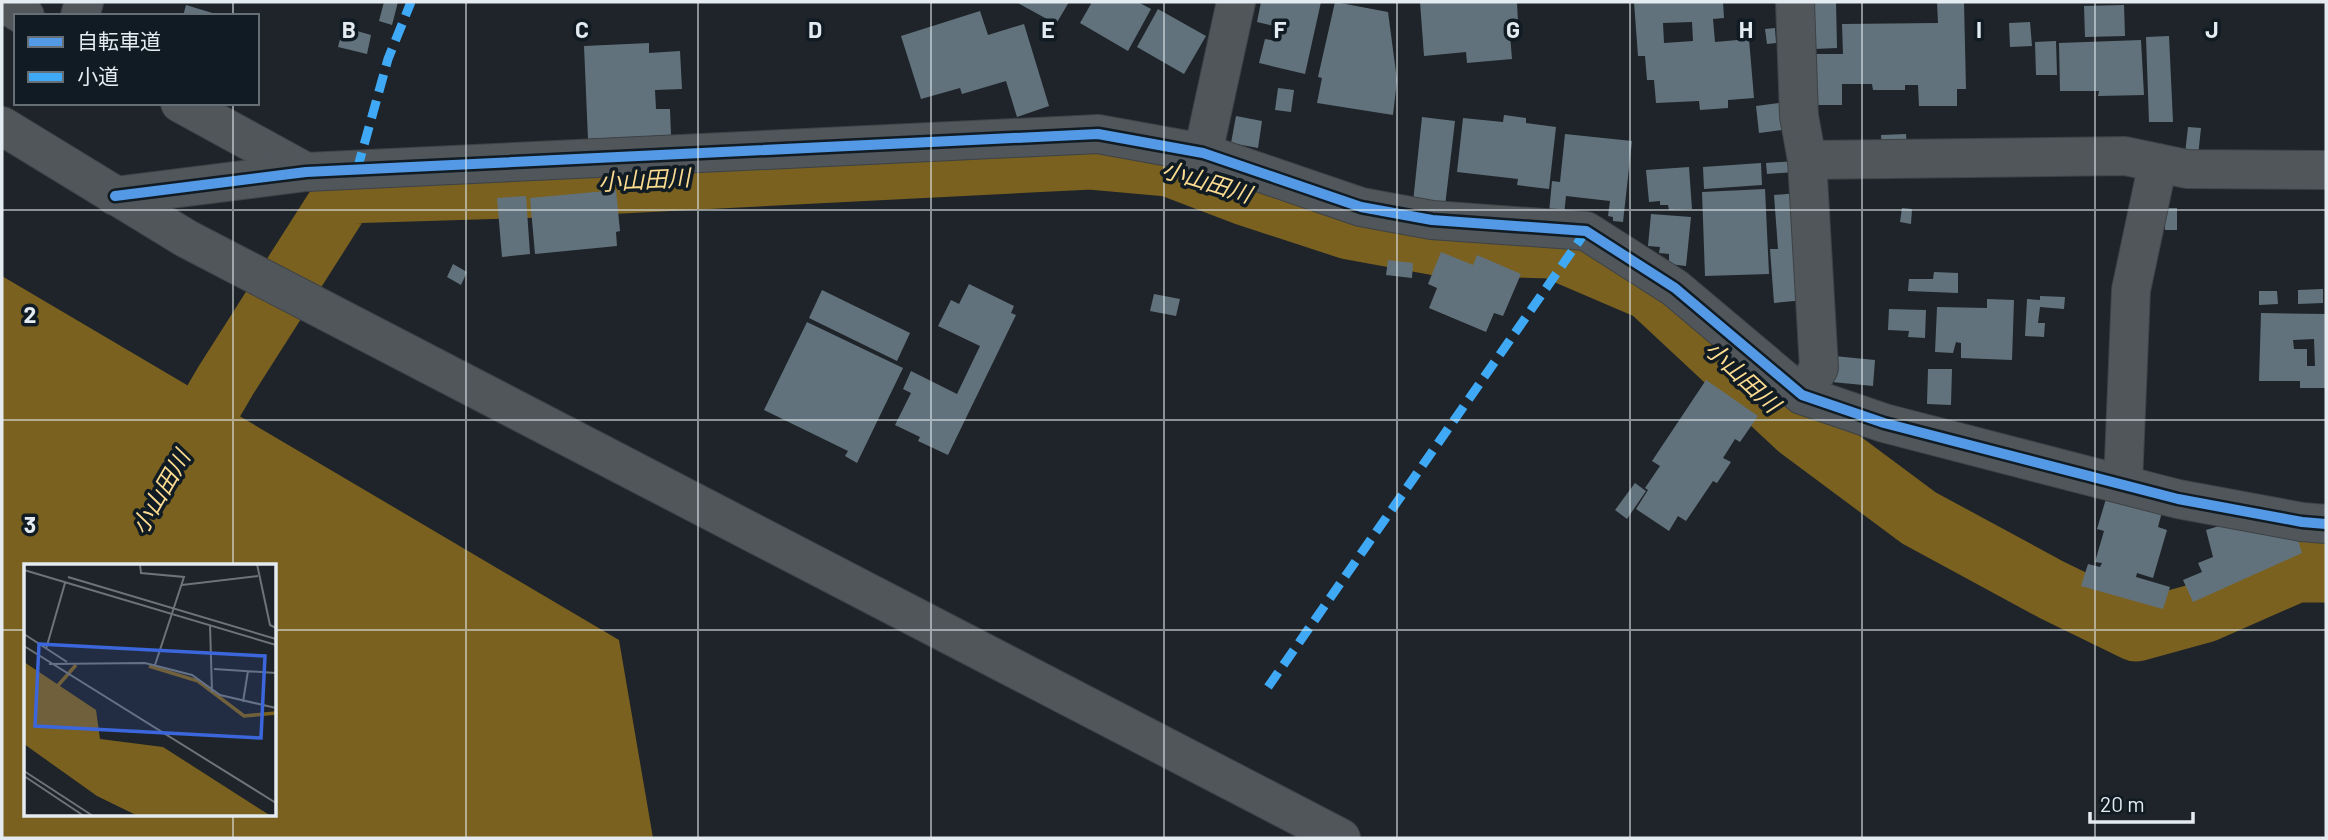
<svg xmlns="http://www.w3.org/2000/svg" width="2328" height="840" font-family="Barlow,'Noto Sans JP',sans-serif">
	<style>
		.water { fill: #7a6120; fill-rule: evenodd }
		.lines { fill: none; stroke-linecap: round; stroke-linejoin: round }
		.river { stroke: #7a6120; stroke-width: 61 }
		.building { fill: #62727c; fill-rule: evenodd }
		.minor-casing { stroke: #3d4246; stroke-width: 40 }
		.minor { stroke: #51565b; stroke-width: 38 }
		.quiet { stroke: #3fa9f5; stroke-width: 9; stroke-dasharray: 18 9; stroke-linecap: butt }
		.cycleway-casing { stroke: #101b23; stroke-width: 15 }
		.cycleway { stroke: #5399e6; stroke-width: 10 }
		.grid { fill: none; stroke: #e4ecf1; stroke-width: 2; stroke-opacity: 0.55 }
		.labels { text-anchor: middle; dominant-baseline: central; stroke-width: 7; stroke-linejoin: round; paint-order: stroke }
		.water-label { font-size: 23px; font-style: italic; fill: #fbdb90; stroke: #101b23 }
		.inset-river { fill: none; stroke: #7a6120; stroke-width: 3.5 }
		.inset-road { fill: none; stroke: #6d7479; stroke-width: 2 }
		.view { fill: #3b66dc; fill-opacity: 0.15; stroke: #3b66dc; stroke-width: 3.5 }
		.inset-edge { fill: none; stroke: #e4ecf1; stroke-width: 3.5 }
		.grid-label { font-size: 23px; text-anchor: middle; font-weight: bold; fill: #e4ecf1; stroke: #101b23; stroke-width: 7; stroke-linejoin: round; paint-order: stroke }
	</style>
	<rect width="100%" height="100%" fill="#1e2429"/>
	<path class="water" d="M2 276 619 640 653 838H2ZM26 565H275V814H26Z"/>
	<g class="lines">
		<path class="river" d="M118 565 226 380 345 193 543 187 1091 159 1169 166 1245 195 1349 229 1437 245 1552 248 1650 290 1798 428 1919 518 2052 590 2136 631 2205 612 2296 572H2326"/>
	</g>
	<g class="building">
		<path d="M384 2H398L392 25 379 21Z"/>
		<path d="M1016 2H1069L1056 24Z"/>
		<path d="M1092 2H1138L1151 9 1128 51 1080 23Z"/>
		<path d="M1261 2H1321L1305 74 1259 63 1265 39 1276 41 1279 27 1257 22Z"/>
		<path d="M1335 2 1388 12 1397 80 1393 115 1317 103 1322 78 1318 77Z"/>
		<path d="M1420 2H1517L1518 22 1509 23 1512 59 1467 63 1466 52 1424 56Z"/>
		<path d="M1634 2H1723L1724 18 1713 19 1715 42 1749 39 1754 98 1728 100V108L1700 110 1699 101 1656 103 1654 80H1647L1645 56H1638ZM1692 22 1693 41 1664 43 1663 23Z"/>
		<path d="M1812 2H1836L1837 48 1814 49Z"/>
		<path d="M1937 2H1964L1966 89H1957V106H1919L1918 85H1905V90H1873L1872 84H1842V105H1813V54H1843L1842 24 1938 23Z"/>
		<path d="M186 5 219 15V16H183Z"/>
		<path d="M2124 5 2125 36 2085 37 2084 6Z"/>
		<path d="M1158 9 1206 36 1184 74 1137 47Z"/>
		<path d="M980 11 988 35 1024 24 1049 106 1017 117 1006 81 962 94 960 88 921 99 901 36Z"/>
		<path d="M2030 22 2032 46 2010 47 2009 23Z"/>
		<path d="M343 27 371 35 367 54 338 47Z"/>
		<path d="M1775 28 1776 43 1767 44 1765 29Z"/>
		<path d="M2169 36 2173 122H2149L2146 37Z"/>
		<path d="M2141 40 2144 95 2098 96 2099 91H2060L2059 43Z"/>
		<path d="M2056 41 2057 75H2036L2035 42Z"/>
		<path d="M649 43V53L680 51 682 89 655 90 656 109H670L671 135 588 139 584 46Z"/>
		<path d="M1278 88 1294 90 1291 112 1275 110Z"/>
		<path d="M1779 103 1782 130 1759 133 1756 106Z"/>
		<path d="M1504 115 1526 118V123L1556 127 1549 189 1517 185 1518 179 1457 172 1463 118 1503 122Z"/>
		<path d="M1236 116 1262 121 1258 148 1231 143Z"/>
		<path d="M1422 117 1455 121 1445 206 1413 202Z"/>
		<path d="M2188 127 2201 128 2198 156 2185 154Z"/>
		<path d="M1565 134 1632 141 1623 222 1613 221V217L1608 216 1610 201 1566 196 1564 215 1549 213 1552 181 1560 182Z"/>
		<path d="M1906 134 1907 150 1882 151 1881 135Z"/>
		<path d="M1794 161 1795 172 1767 174 1766 163Z"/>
		<path d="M1761 163 1762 185 1704 189 1703 167Z"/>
		<path d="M1689 167 1692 209 1669 210 1668 205H1660V201L1649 202 1646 170Z"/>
		<path d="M1765 189 1769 274 1705 276 1702 192Z"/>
		<path d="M616 190 620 231 616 232 617 246 535 254 530 198Z"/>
		<path d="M1798 193 1805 300 1774 303 1770 249H1778L1774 195Z"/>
		<path d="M526 196 530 254 502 257 497 198Z"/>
		<path d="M1902 208 1912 209 1911 224 1900 222Z"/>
		<rect x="2165" y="208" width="12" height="22"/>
		<path d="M1651 214 1691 217 1686 266 1669 264V254L1659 253 1660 247 1648 246Z"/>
		<path d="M1441 252 1473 265 1477 255 1521 274 1503 316 1494 313 1486 332 1429 308 1437 288 1428 284Z"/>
		<path d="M1388 260 1413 263 1412 278 1386 275Z"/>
		<path d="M453 264 467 272 461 285 447 277Z"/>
		<path d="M1934 272 1958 273V293L1908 291 1909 279H1933Z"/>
		<path d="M969 284 1014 306 1011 313 1016 315 948 455 918 441 920 437 895 425 911 393 903 389 911 371 957 394 980 346 938 326 951 300 959 304Z"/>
		<path d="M2323 289V303L2298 304V290Z"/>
		<path d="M822 290 910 333 897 361 809 318Z"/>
		<path d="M2259 291H2277L2278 304 2259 305Z"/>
		<path d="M1154 294 1180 299 1176 316 1150 311Z"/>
		<path d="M2040 296 2065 297 2064 309 2040 307 2038 323H2045L2044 337 2025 336 2027 299 2040 300Z"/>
		<path d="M1987 299 2014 300 2012 360 1961 358V343L1956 342 1953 353 1935 352 1937 307 1987 308Z"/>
		<path d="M1889 309 1926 310 1925 338 1908 337 1909 331 1888 330Z"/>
		<path d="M2261 313 2326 314 2325 388H2300V381H2259ZM2314 339 2315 366H2307V349H2294L2293 340Z"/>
		<path d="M807 322 903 368 857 463 845 456 848 451 764 410Z"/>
		<path d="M1834 356 1875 360 1873 386 1832 382Z"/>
		<path d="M1928 369H1952L1951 405 1927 404Z"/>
		<path d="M1706 380 1758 416 1740 442 1735 439 1723 458 1731 462 1717 483 1713 481 1686 521 1678 516 1669 531 1636 509 1648 490 1645 488 1660 466 1652 461Z"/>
		<path d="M1635 483 1646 491 1627 519 1615 510Z"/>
		<path d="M2108 492 2163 508 2158 527 2167 530 2153 578 2137 573 2136 577 2170 587 2163 609 2081 586 2088 564 2100 567 2102 563 2095 562 2104 531 2097 529Z"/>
		<path d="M2232 522 2295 530 2302 553 2193 602 2183 580 2202 572 2198 563 2213 557 2206 530Z"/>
	</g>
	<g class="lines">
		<defs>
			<g id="minor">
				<path d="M2 2 25 16"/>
				<path d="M1795 2 1799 116 1807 160 1819 368 1802 395"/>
				<path d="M80 16 84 2"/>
				<path d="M180 103 306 172"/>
				<path d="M2 126 187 239 1341 838"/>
				<path d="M1203 153 1236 2"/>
				<path d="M1807 160 2125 156 2187 169 2326 170"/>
				<path d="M115 196 306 172 1098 134 1203 153 1361 207 1432 220 1586 231 1675 288 1802 395 1884 423 2178 499 2302 522 2326 524"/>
				<path d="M2123 484 2131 290 2158 163"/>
			</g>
		</defs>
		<use href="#minor" class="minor-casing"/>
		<use href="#minor" class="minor"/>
		<g class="quiet">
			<path d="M357 170 388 59 411 2"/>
			<path d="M1268 687 1586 231"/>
		</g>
		<defs>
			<path id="cycleway" d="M115 196 306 172 1098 134 1203 153 1361 207 1432 220 1586 231 1675 288 1802 395 1884 423 2178 499 2302 522 2326 524"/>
		</defs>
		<use href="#cycleway" class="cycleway-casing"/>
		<use href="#cycleway" class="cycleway"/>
	</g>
	<path class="grid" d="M233 2V16M466 2V838M698 2V838M931 2V838M1164 2V838M1397 2V838M1630 2V838M1862 2V838M2095 2V838M233 103V565M2 210H2326M2 420H2326M2 630H26M275 630H2326M233 814V838"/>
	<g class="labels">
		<g class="water-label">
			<text transform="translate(644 179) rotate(-3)">小山田川</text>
			<text transform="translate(1207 181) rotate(17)">小山田川</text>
			<text transform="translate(1743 376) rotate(43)">小山田川</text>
			<text transform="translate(160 492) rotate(-60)">小山田川</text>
		</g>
	</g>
	<g transform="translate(24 564)">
		<rect width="252" height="252" fill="#1e2429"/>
		<path d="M0 98 72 146 76 175 139 183 247 252H114L73 232 0 180Z" fill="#7a6120"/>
		<path class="inset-river" d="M125 102 174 117 220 152 252 149M30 126 52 101"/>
		<path class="inset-road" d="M116 0 117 9 160 13 131 101M233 0 246 61 252 64M0 6 252 81M44 13 252 75M158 21 234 12M186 61 188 128M0 70 43 98M0 82 252 239M22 85 41 19M25 100 121 99 168 111 196 131 252 144M190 105 252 109M219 138 224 107M0 207 69 252M0 212 60 252"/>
		<path class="view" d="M15 80 241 92 237 174 11 162Z"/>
		<rect width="252" height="252" class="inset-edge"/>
	</g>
	<g class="grid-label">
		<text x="349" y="38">B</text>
		<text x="582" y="38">C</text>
		<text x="815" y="38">D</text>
		<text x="1048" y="38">E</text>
		<text x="1280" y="38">F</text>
		<text x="1513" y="38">G</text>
		<text x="1746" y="38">H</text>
		<text x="1979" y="38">I</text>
		<text x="2212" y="38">J</text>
		<text x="30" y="323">2</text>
		<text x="30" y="533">3</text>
	</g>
	<rect width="2328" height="840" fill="none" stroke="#e4ecf1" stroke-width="7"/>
	<rect x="14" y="14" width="245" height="91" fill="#101b23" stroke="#656f75" stroke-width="2"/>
	<rect x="28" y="37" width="35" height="10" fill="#5399e6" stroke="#656f75" stroke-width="2"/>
	<text x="77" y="49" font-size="21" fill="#e4ecf1">自転車道</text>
	<rect x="28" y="72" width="35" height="10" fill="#3fa9f5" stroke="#656f75" stroke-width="2"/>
	<text x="77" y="84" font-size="21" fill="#e4ecf1">小道</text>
	<path d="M2090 812v10h103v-10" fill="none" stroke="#e4ecf1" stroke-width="3.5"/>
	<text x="2100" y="812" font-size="21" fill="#e4ecf1" stroke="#101b23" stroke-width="5" paint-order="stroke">20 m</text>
</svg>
